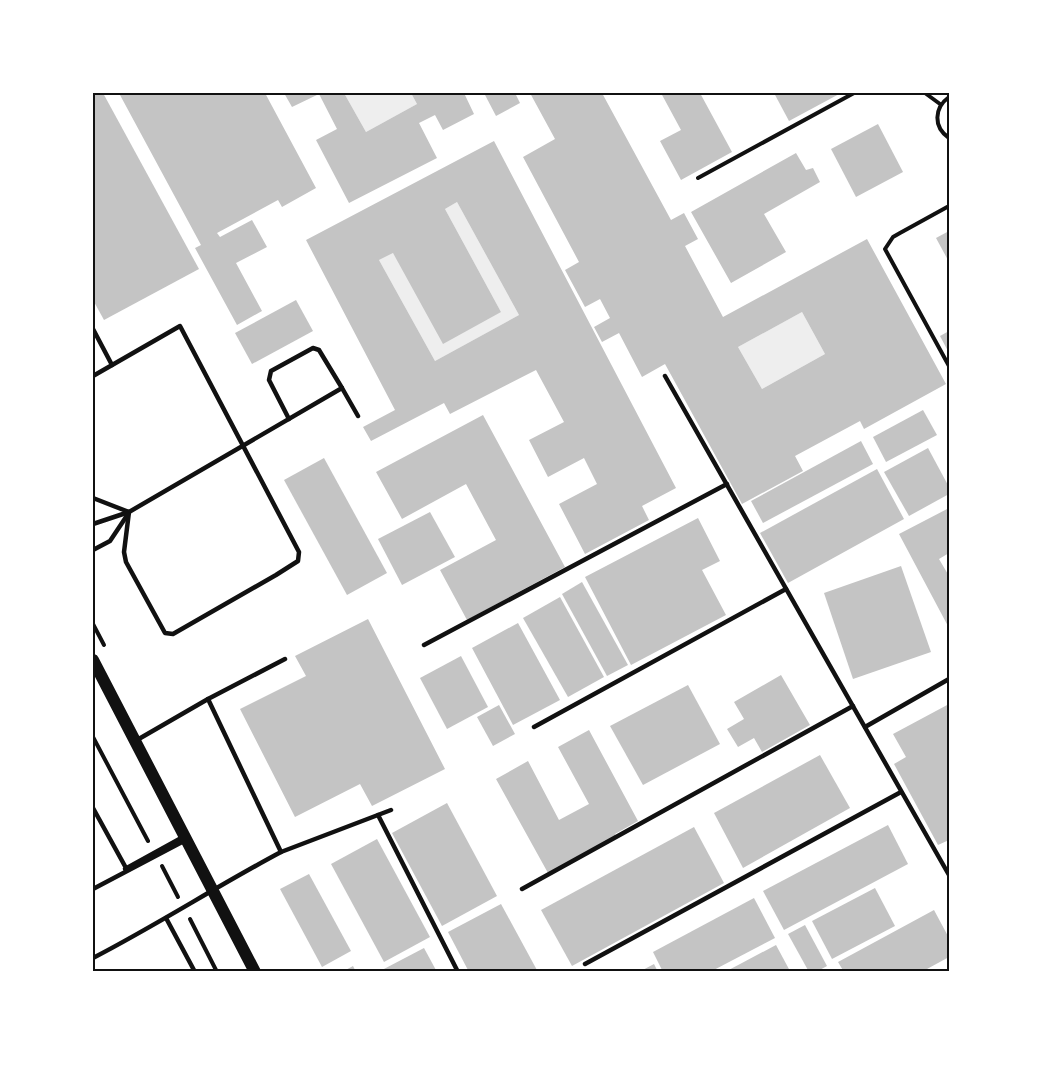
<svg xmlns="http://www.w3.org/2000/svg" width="1042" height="1065" font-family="Raleway,sans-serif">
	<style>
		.green { fill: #eee }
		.building { fill: #c4c4c4; fill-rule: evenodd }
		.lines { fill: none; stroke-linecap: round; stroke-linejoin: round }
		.path { stroke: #111; stroke-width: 4 }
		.service { stroke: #111; stroke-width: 4.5 }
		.secondary { stroke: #111; stroke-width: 12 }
		.neatline { fill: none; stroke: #111; stroke-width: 2 }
	</style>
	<rect width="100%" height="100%" fill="#fff"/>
	<g class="green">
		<path d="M344 93H411L417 104 366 132Z"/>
		<path d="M457 202 519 315 435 361 379 260 393 253 501 312 445 209Z"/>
		<path d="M802 312 825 354 762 389 738 347Z"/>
	</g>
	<g class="building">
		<path d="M93 93H103L199 269 104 320 93 300Z"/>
		<path d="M124 93H265L316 188 282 207 278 200 217 233 220 237 252 220 267 247 236 263 262 311 237 325 195 248 201 245 120 95Z"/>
		<path d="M284 93H344L366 132 417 104 411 93H464L474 114 443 130 435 115 419 123 437 158 349 203 316 140 337 129 319 94 292 107Z"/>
		<path d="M484 93H515L520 103 496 116Z"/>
		<path d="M530 93H602L671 220 684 213 698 239 685 246 723 317 867 239 946 384 864 429 860 421 795 456 803 471 742 504 665 364 642 377 619 333 602 342 594 327 610 318 600 299 585 307 565 270 579 262 523 157 555 139ZM802 312 825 354 762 389 738 347Z"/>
		<path d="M661 93H700L732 152 681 180 660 141 681 130Z"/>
		<path d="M774 93H841L789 121Z"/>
		<path d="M878 124 903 172 856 197 831 149Z"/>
		<path d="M494 141 676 488 642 506 649 520 585 554 559 504 597 484 584 458 548 477 529 440 564 422 536 370 450 414 444 403 371 441 363 427 395 410 306 240ZM457 202 519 315 435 361 379 260 393 253 443 344 501 312 445 209Z"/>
		<path d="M796 153 806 170 813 168 820 182 764 214 786 252 731 283 691 212Z"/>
		<path d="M949 231V262L936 238Z"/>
		<path d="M296 300 313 331 252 364 235 333Z"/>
		<path d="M949 331V353L940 336Z"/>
		<path d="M923 410 937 435 886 462 873 437Z"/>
		<path d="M483 415 565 567 467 620 440 570 496 540 466 484 402 519 376 472Z"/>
		<path d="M861 441 873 464 763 523 751 501Z"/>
		<path d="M928 448 949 487V494L909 516 884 472Z"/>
		<path d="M324 458 387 573 347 595 284 480Z"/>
		<path d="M877 469 904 519 788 583 760 533Z"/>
		<path d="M949 508V553L939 559 949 576V628L899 534Z"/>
		<path d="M430 512 455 557 402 585 378 539Z"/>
		<path d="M698 518 720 561 702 570 726 615 631 665 585 577Z"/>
		<path d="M901 566 931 652 853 679 824 593Z"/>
		<path d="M582 582 628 665 607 676 562 594Z"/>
		<path d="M560 597 604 677 568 697 523 618Z"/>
		<path d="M368 619 445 769 372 806 360 784 295 817 240 709 306 676 295 656Z"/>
		<path d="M518 623 560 700 513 725 472 648Z"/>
		<path d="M461 656 488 707 447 729 420 678Z"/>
		<path d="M781 675 810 725 762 752 754 738 738 747 727 729 744 719 734 702Z"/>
		<path d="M688 685 720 744 643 785 610 726Z"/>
		<path d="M949 704V840L938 845 894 764 906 757 893 734Z"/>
		<path d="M499 705 515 734 493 746 477 717Z"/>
		<path d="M589 730 638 821 615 834 616 836 548 873 496 779 528 761 559 820 589 804 558 747Z"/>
		<path d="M820 755 850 808 743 868 714 813Z"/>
		<path d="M447 803 497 896 442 926 392 833Z"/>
		<path d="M888 825 908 864 784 930 763 891Z"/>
		<path d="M694 827 724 883 572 966 541 910Z"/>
		<path d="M377 839 430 937 384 962 331 864Z"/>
		<path d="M309 874 351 951 322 967 280 889Z"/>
		<path d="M875 888 895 926 832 959 812 921Z"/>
		<path d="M754 898 775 938 710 972H663L653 952Z"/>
		<path d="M501 904 538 972H469L448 932Z"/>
		<path d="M934 910 949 938V957L927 969 929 972H844L838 962Z"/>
		<path d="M805 925 827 966 816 972H809L788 934Z"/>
		<path d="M776 945 790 971 725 972Z"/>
		<path d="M424 948 437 972H384L382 970Z"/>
		<path d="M654 964 658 972H639Z"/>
		<path d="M353 966 356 972H342Z"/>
	</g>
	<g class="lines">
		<g class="path">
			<path d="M925 93 940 104"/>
			<path d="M949 97C934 108 933 127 949 138"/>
			<path d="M698 178 854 93"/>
			<path d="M949 206 900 233 893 237 885 249 949 366"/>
			<path d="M93 624 104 645"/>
			<path d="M93 737 148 841"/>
			<path d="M162 866 178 897"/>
			<path d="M190 919 217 972"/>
		</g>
		<g class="service">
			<path d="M93 329 112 365"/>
			<path d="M93 376 180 326 299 552 298 561 276 575 173 634 165 633 126 562 124 552 129 512 93 498"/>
			<path d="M665 376 949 875"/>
			<path d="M289 419 269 380 271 371 313 348 319 350 342 388"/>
			<path d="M93 524 129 512 342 388 358 416"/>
			<path d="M93 550 110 541 128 514"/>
			<path d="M424 645 727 484"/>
			<path d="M208 699 285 659"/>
			<path d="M534 727 786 589"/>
			<path d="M865 727 949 679"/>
			<path d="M137 740 208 699 281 852 391 810"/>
			<path d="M93 808 126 868"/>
			<path d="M378 815 458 972"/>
			<path d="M125 869 183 837"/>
			<path d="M93 889 184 841"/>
			<path d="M522 889 853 706"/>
			<path d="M166 918 195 972"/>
			<path d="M93 958C157 925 217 886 281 852"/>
			<path d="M585 964 901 792"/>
		</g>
		<path class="secondary" d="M93 660 255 972"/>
	</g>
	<rect width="1042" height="1065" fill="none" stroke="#ffffff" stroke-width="189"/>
	<rect x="94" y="94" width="854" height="876" class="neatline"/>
</svg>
